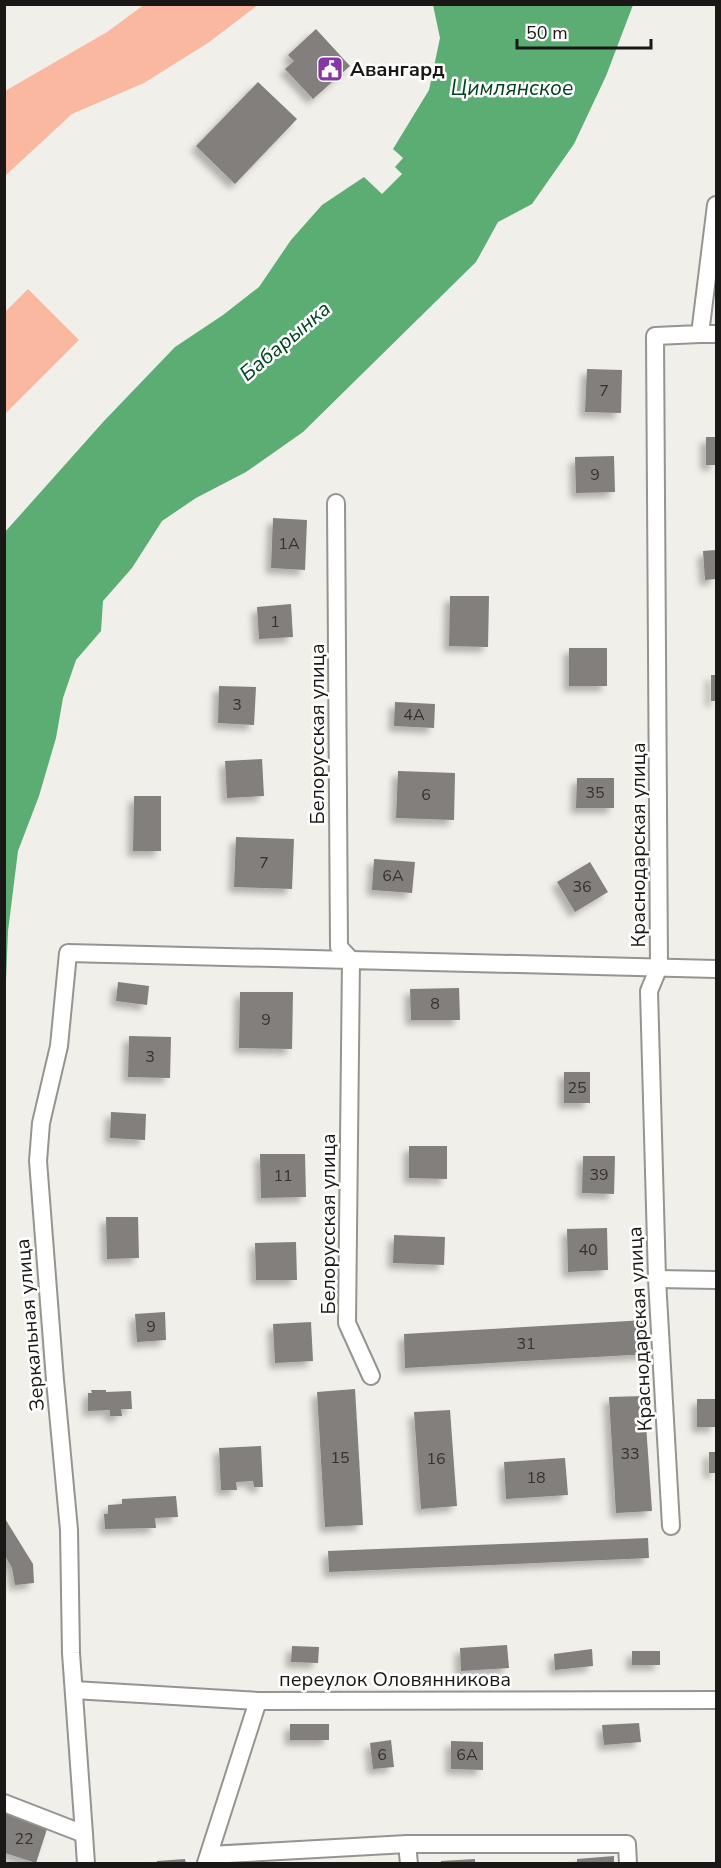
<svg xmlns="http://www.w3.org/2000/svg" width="721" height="1868" font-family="'Nunito Sans',sans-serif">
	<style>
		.green { fill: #fbb8a1 }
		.water { fill: #5cad74 }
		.building { fill: #837f7b; filter: url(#shadow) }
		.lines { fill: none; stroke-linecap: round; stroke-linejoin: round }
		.minor-casing { stroke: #96948f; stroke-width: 20 }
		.minor { stroke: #fff; stroke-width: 16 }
		.labels { text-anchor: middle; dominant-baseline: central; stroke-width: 5; stroke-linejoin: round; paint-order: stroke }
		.number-label { font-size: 16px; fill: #34322f }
		.poi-label { font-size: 20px; font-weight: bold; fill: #191816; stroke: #fff; text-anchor: start }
		.street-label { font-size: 20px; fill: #191816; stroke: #fff }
		.water-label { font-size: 21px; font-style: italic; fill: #00421d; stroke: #fff }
	</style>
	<defs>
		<filter id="shadow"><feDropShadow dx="-5.5" dy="5.5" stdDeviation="3" flood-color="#0004"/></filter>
	</defs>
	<rect width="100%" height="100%" fill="#f1efe9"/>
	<g class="green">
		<path d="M145 4 258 5 208 43 144 83 72 114 5 176V91L107 32Z"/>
		<path d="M28 289 79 340 5 414V312Z"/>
	</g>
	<path class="water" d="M433 5H633L606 76 574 144 532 204 498 222 476 262 303 432 246 472 196 498 162 521 132 568 103 601 101 631 76 660 63 698 56 738 39 796 18 851 8 931 5 1006V532L104 421 175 347 223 315 259 287 291 240 322 205 364 177 382 194 402 174 395 167 403 158 393 149 429 90 440 38Z"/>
	<g class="building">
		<path d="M316 29 350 66 313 99 285 69 294 61 288 55Z"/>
		<path d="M258 82 297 119 235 184 196 146Z"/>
		<path d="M587 369 622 370 621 413 585 412Z"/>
		<rect x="706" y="437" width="10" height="28"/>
		<path d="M614 456 615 492 576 493 575 457Z"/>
		<path d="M273 518 307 520 305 570 271 568Z"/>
		<path d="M716 550V579L705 580 703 551Z"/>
		<path d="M450 596H489L488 647 449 646Z"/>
		<path d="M291 604 293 637 259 639 257 607Z"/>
		<rect x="569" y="648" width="38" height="38"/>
		<rect x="711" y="675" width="5" height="26"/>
		<path d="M219 686 256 687 254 725 218 723Z"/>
		<path d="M395 702 435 704 434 728 394 726Z"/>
		<path d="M262 759 264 796 227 798 225 761Z"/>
		<path d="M398 771 455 773 454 820 396 818Z"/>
		<path d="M577 778H614V808H576Z"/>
		<path d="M134 796H161V851H133Z"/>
		<path d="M236 837 294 839 292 889 234 887Z"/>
		<path d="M374 859 415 862 412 893 372 890Z"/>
		<path d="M590 862 608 892 575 912 557 882Z"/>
		<path d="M118 982 149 986 147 1005 116 1001Z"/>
		<path d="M459 988 460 1020H411L410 989Z"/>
		<path d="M240 992H293L292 1049 239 1048Z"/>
		<path d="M129 1036 171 1037 170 1078 128 1077Z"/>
		<rect x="564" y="1072" width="26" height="31"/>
		<path d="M111 1112 146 1114 145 1140 110 1138Z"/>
		<path d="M409 1146H447V1179L409 1178Z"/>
		<path d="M260 1154H305L306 1197 261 1198Z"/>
		<path d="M583 1156H615L614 1194 582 1193Z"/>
		<path d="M106 1217H138L139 1258 107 1259Z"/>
		<path d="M607 1228 608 1270 568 1272 567 1229Z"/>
		<path d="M394 1235 445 1237 444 1265 393 1263Z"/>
		<path d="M296 1242 297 1280H256L255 1243Z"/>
		<path d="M165 1312 166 1340 137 1342 135 1314Z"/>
		<path d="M646 1320 648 1354 405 1368 404 1334Z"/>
		<path d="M311 1322 313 1361 275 1363 273 1324Z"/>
		<path d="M355 1389 363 1525 325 1527 317 1392Z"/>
		<path d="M91 1390H106V1392L131 1391 132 1409H121L122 1416H110V1410L88 1411V1393H92Z"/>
		<path d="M644 1396 652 1511 616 1513 609 1397Z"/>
		<rect x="697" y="1399" width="19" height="28"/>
		<path d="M450 1410 457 1506 421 1509 414 1412Z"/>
		<path d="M261 1446 263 1487H254L253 1481 236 1482 237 1490H221L219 1448Z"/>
		<rect x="709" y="1452" width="7" height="21"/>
		<path d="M565 1458 568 1495 506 1499 504 1462Z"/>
		<path d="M176 1496 178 1517 155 1518 156 1528 105 1529 104 1514H108V1505L122 1504V1499Z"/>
		<path d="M4 1517 33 1564 34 1583 15 1585 12 1568 4 1554Z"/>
		<path d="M648 1538 649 1558 329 1572 328 1551Z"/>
		<path d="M507 1645 509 1668 461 1671 460 1648Z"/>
		<path d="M292 1646 319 1647 318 1663 291 1662Z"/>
		<path d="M592 1649 593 1666 555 1670 554 1654Z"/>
		<rect x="632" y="1651" width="28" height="14"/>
		<path d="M639 1723 641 1742 604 1745 602 1725Z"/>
		<rect x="290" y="1724" width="39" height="16"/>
		<path d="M391 1740 394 1767 373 1769 370 1743Z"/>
		<path d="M451 1741 483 1742V1770L451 1769Z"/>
		<path d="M5 1811 48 1826 36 1863 5 1853Z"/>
		<path d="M614 1856V1864H577V1859Z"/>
		<path d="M185 1859 186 1864H157V1861Z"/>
		<path d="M475 1859V1864H441V1861Z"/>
	</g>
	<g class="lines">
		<defs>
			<g id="minor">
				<path d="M700 334H716"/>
				<path d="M336 503 339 947 351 960"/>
				<path d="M657 1279 716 1280"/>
				<path d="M371 1376 347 1323 351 960 716 969"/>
				<path d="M671 1526 657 1279 649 991 659 967 655 336 700 334 716 205"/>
				<path d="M74 1690 258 1701 716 1700"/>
				<path d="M4 1803 84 1834 86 1864"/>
				<path d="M84 1834 71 1653 69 1530 55 1380 38 1161 41 1123 59 1046 68 953 351 960"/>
				<path d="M407 1844 409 1864"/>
				<path d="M209 1855 407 1844H627L628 1864"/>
				<path d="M206 1863 258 1701"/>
			</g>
		</defs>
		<use href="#minor" class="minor-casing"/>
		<use href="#minor" class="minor"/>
	</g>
	<defs>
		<symbol id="civic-square" viewBox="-11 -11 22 22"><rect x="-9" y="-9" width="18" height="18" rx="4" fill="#8736a5" stroke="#fff"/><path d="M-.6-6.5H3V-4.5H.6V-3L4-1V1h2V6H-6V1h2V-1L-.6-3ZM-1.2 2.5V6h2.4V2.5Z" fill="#fff"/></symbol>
	</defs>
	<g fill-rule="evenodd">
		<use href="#civic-square" x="315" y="54" width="30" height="30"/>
	</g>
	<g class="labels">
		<g class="number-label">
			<text x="604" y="391">7</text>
			<text x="595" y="475">9</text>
			<text x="289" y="544">1А</text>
			<text x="275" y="622">1</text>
			<text x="237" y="705">3</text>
			<text x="414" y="715">4А</text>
			<text x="595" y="793">35</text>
			<text x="426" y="795">6</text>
			<text x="264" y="863">7</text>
			<text x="393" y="876">6А</text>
			<text x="582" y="887">36</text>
			<text x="435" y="1004">8</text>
			<text x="266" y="1020">9</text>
			<text x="150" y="1057">3</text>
			<text x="577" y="1088">25</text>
			<text x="599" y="1175">39</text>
			<text x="283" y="1176">11</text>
			<text x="588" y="1250">40</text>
			<text x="151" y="1327">9</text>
			<text x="526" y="1344">31</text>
			<text x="630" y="1454">33</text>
			<text x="340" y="1458">15</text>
			<text x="436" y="1459">16</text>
			<text x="536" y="1478">18</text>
			<text x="382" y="1755">6</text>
			<text x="467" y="1755">6А</text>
			<text x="24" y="1839">22</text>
		</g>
		<g class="poi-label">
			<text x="350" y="69">Авангард</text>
		</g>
		<g class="street-label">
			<text transform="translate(317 734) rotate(-90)">Белорусская улица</text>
			<text transform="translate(638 845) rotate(-90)">Краснодарская улица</text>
			<text transform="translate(328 1224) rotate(-90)">Белорусская улица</text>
			<text transform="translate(30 1325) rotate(-95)">Зеркальная улица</text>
			<text transform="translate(640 1329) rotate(-93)">Краснодарская улица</text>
			<text x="395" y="1679">переулок Оловянникова</text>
		</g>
		<g class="water-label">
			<text x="512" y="88">Цимлянское</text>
			<text transform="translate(285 341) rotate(-40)">Бабарынка</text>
		</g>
	</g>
	<rect width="721" height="1868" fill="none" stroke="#191816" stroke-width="12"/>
	<path d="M517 39v9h134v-9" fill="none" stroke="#191816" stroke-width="3"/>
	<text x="526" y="39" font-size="18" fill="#191816" stroke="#ffffff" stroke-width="4.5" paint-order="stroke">50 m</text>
</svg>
